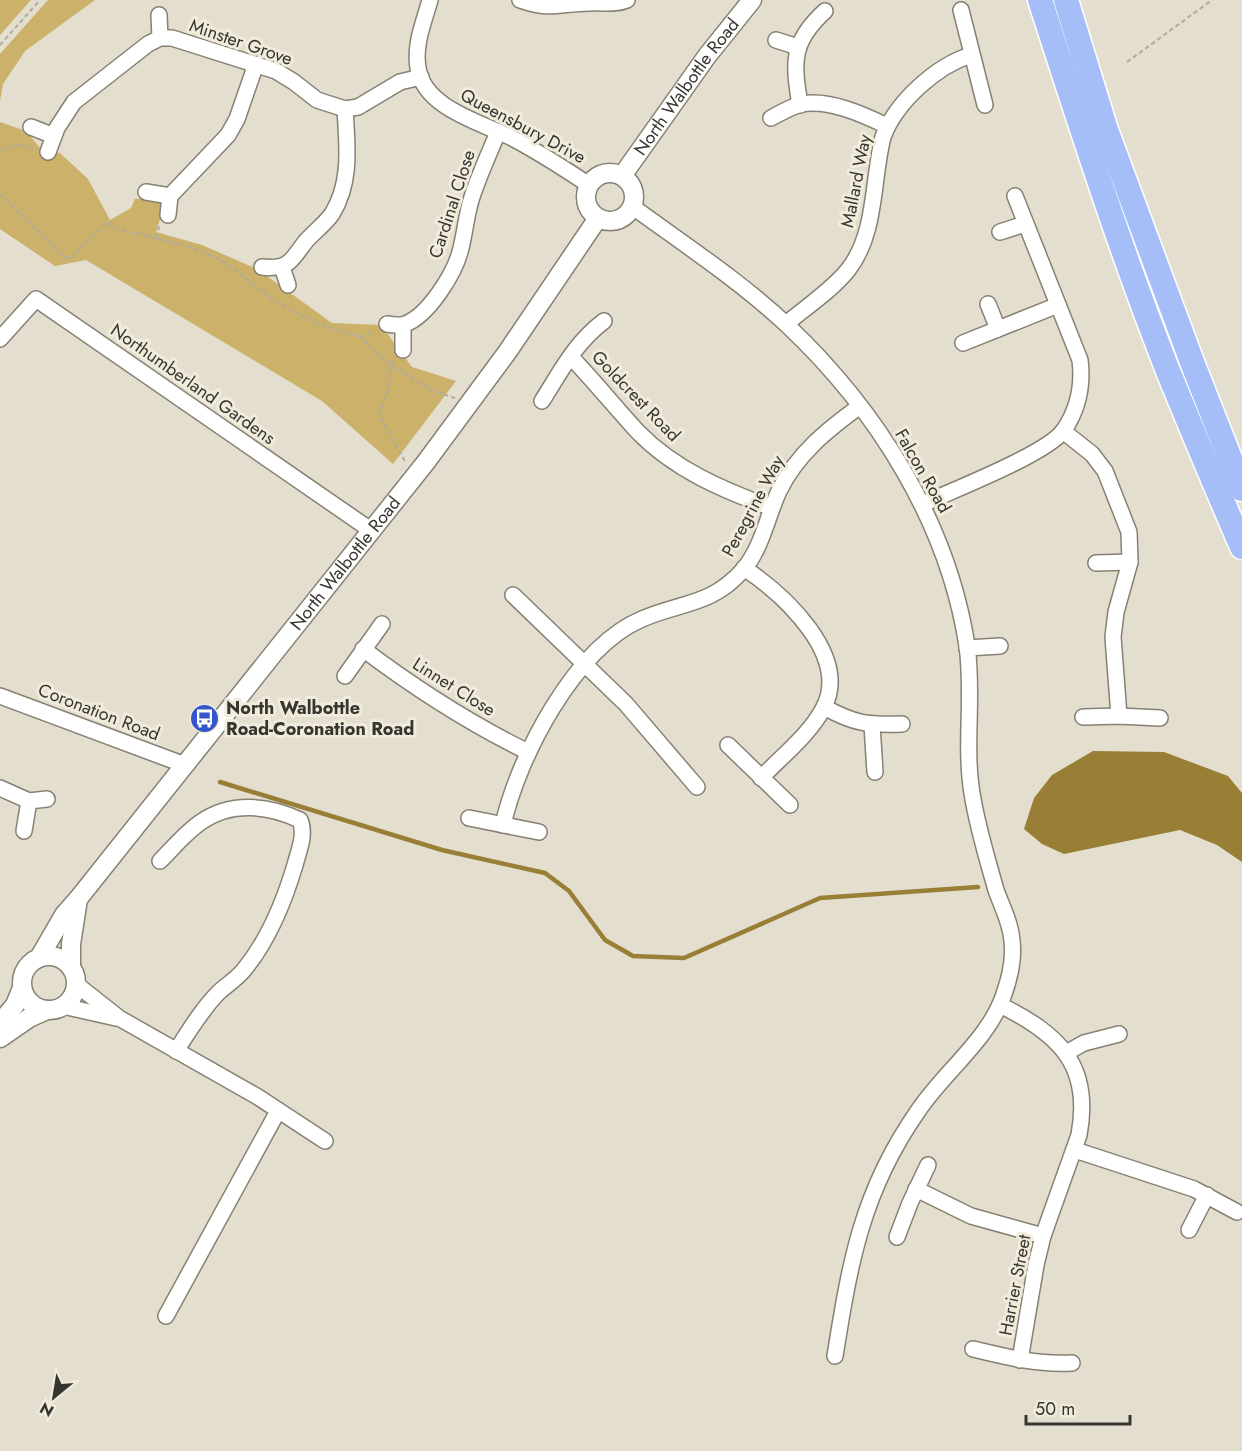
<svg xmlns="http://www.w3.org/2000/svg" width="1242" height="1451" font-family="Jost,sans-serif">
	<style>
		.green { fill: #cbb169 }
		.water { fill: #987f35 }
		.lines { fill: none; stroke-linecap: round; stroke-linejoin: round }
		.stream { stroke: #987f35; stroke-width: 4.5 }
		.minor-casing { stroke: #868173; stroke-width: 18 }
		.tertiary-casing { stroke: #868173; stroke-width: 21 }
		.trunk-casing { stroke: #fff; stroke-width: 27 }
		.path { stroke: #b0ab9f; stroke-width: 2; stroke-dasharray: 4.5 3; stroke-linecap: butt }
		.minor { stroke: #fff; stroke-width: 15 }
		.tertiary { stroke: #fff; stroke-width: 18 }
		.trunk { stroke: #a6bef8; stroke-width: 24 }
		.labels { text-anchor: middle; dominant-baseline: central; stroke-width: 6; stroke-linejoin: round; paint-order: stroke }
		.street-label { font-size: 18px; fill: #37352f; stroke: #f1ebdc }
		.poi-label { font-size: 18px; font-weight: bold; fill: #37352f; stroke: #f1ebdc; text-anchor: start }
	</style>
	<rect width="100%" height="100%" fill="#e4decf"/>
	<g class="green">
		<path d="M0 0H31L0 35Z"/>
		<path d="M48 0H95L25 51 3 84 0 101V54Z"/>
		<path d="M0 122 26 131 40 148 60 153 88 179 110 220 131 208 135 199 168 198 167 214 160 219 156 232 202 245 257 269 332 323 381 325 412 367 456 381 393 464 322 401 86 260 55 266 0 229Z"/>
	</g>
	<path class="water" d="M1093 751 1164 752 1228 776 1242 793V862L1217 845 1180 830 1064 854 1042 844 1024 829 1034 798 1052 775Z"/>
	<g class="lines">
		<path class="stream" d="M220 782 442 850 545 873 569 891 605 940 633 956 684 958 820 898 978 887"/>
		<defs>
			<g id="minor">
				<path d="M430 0C424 22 414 44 418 68 424 109 484 123 514 139 540 153 565 169 589 185"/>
				<path d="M520 0C551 11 560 3 590 3 602 2 616 5 627 0"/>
				<path d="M961 10 985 105"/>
				<path d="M159 15 160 38"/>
				<path d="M776 40 798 47"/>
				<path d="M800 105C793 62 791 42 825 11"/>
				<path d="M771 118C780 113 791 107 801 104 829 99 862 114 887 126"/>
				<path d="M31 127 54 136"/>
				<path d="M48 152 57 128 74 102 148 44 160 38H172L276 71 294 82 317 100 345 109 358 107 400 82 421 77"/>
				<path d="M146 192 170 196 168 215"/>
				<path d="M170 196 228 135 237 119 256 64"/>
				<path d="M633 207C685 245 740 281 787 325 877 410 948 522 967 646 974 695 964 745 972 793 977 826 987 858 996 890 1002 907 1011 923 1012 941 1014 958 1010 977 1004 994 990 1038 944 1072 918 1111 862 1191 850 1262 835 1356"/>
				<path d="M1000 232 1025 224"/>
				<path d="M262 267C290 270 291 260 306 241 314 232 325 224 332 214 352 182 347 145 345 109"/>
				<path d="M282 267 288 285"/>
				<path d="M988 304 998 329"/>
				<path d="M387 324C393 325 400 326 405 324 428 316 454 274 460 252 465 234 466 215 472 197 479 175 489 154 498 132"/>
				<path d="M786 324C806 307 831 291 848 270 877 233 872 180 883 137 896 102 936 66 971 55"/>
				<path d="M403 325V350"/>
				<path d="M0 339 36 299 372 531"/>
				<path d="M963 343 1058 305"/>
				<path d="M571 357C594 381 615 407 638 432 675 470 723 490 772 508"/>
				<path d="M542 401C561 371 575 343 604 321"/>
				<path d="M1063 431 1092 454 1105 471 1129 532 1130 562 1116 612 1113 637 1119 716"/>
				<path d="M923 504C953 490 1047 454 1064 430 1078 409 1083 384 1080 360L1015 196"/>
				<path d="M1096 563 1130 562"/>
				<path d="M744 568C783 594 852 656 823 709 809 735 782 756 761 778"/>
				<path d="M513 595 626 704 697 787"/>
				<path d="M967 648 1000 646"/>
				<path d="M363 649C416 689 469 723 528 752"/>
				<path d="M345 676 382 624"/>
				<path d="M0 696 185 765"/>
				<path d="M824 707C855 724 867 725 902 724"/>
				<path d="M1083 717 1119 716 1160 718"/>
				<path d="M872 725 875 772"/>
				<path d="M728 745 790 805"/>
				<path d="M0 788 29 801"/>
				<path d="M469 818 539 832"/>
				<path d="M503 825C518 757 575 647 642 619 681 602 711 606 743 570 762 548 767 517 779 491 797 454 827 430 860 406"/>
				<path d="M24 831 29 801 47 799"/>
				<path d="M160 861C173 848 186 832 201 822 231 801 268 805 300 820 306 834 299 850 295 865 284 902 269 940 243 971 236 979 227 985 219 992 202 1009 189 1031 176 1051"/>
				<path d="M76 984 119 1018 258 1097 325 1141"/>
				<path d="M1000 1005C1059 1034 1092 1065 1079 1135L1043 1236 1036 1265 1020 1360"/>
				<path d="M63 1006 116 1018"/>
				<path d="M1066 1053 1084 1043 1119 1034"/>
				<path d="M1075 1150 1194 1189 1237 1212"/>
				<path d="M916 1189 971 1216 1043 1236"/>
				<path d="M1189 1230 1207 1195"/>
				<path d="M897 1237 910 1203 928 1165"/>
				<path d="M166 1316 278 1111"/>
				<path d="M973 1349C1006 1357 1038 1365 1072 1363"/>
			</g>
			<g id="tertiary">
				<circle cx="610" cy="197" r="24"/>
				<path id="s1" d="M622 176 707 56 752 0"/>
				<circle cx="49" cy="983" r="27"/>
				<path id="s2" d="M39 958 64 915 78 899 426 462 508 351 598 218"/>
				<path d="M71 968V944L78 899"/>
				<path d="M0 1023 15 1005 22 988"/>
				<path d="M0 1038 29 1018 47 1010"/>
			</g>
			<g id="trunk">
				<path d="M1040 0C1080 124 1120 249 1168 371 1192 430 1217 489 1242 547"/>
				<path d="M1066 0 1106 130 1192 362 1242 489"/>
			</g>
		</defs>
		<use href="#minor" class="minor-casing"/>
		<use href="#tertiary" class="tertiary-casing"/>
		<use href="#trunk" class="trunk-casing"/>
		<g class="path">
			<path d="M0 45 40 0"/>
			<path d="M1127 62 1212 0"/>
			<path d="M0 150 19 145 35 149"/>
			<path d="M0 194 64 257 70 259 107 222 118 229 191 247 220 260 233 268 273 300 318 324 360 337 390 365 434 391 455 398"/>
			<path d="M157 238 159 226"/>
			<path d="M360 337 374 331"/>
			<path d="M393 361 390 365 389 388 379 415 406 463"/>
		</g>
		<use href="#minor" class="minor"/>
		<use href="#tertiary" class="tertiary"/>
		<use href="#trunk" class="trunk"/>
	</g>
	<defs>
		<symbol id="bus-disc" viewBox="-11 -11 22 22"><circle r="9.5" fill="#3357c8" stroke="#f1ebdc"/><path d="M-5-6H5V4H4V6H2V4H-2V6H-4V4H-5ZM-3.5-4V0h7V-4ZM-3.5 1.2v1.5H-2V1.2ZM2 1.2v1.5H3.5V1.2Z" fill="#fff"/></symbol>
	</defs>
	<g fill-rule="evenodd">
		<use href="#bus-disc" x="188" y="702" width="33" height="33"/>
	</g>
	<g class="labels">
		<g class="street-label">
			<text transform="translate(241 42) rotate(19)">Minster Grove</text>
			<text stroke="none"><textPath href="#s1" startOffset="110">North Walbottle Road</textPath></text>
			<text transform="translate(523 126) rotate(28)">Queensbury Drive</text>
			<text transform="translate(856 181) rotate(-79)">Mallard Way</text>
			<text transform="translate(452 204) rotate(-72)">Cardinal Close</text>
			<text transform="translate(193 384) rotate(35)">Northumberland Gardens</text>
			<text transform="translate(636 396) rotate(46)">Goldcrest Road</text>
			<text transform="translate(923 471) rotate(60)">Falcon Road</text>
			<text transform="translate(753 506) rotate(-62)">Peregrine Way</text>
			<text stroke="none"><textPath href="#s2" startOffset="500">North Walbottle Road</textPath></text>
			<text transform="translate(454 687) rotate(32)">Linnet Close</text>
			<text transform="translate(99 712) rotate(21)">Coronation Road</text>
			<text transform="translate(1015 1285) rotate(-79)">Harrier Street</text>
		</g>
		<g class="poi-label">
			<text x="226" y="708">North Walbottle<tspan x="226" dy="21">Road-Coronation Road</tspan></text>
		</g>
	</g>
	<g transform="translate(54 1397) rotate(210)" stroke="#f1ebdc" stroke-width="4.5" paint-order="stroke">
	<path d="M0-4.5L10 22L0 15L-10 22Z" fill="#37352f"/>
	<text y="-9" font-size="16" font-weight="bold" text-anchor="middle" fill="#37352f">N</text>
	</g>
	<path d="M1026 1415v9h104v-9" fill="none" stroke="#37352f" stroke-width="3"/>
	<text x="1035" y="1415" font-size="18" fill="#37352f" stroke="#f1ebdc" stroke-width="4.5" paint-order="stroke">50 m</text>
</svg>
